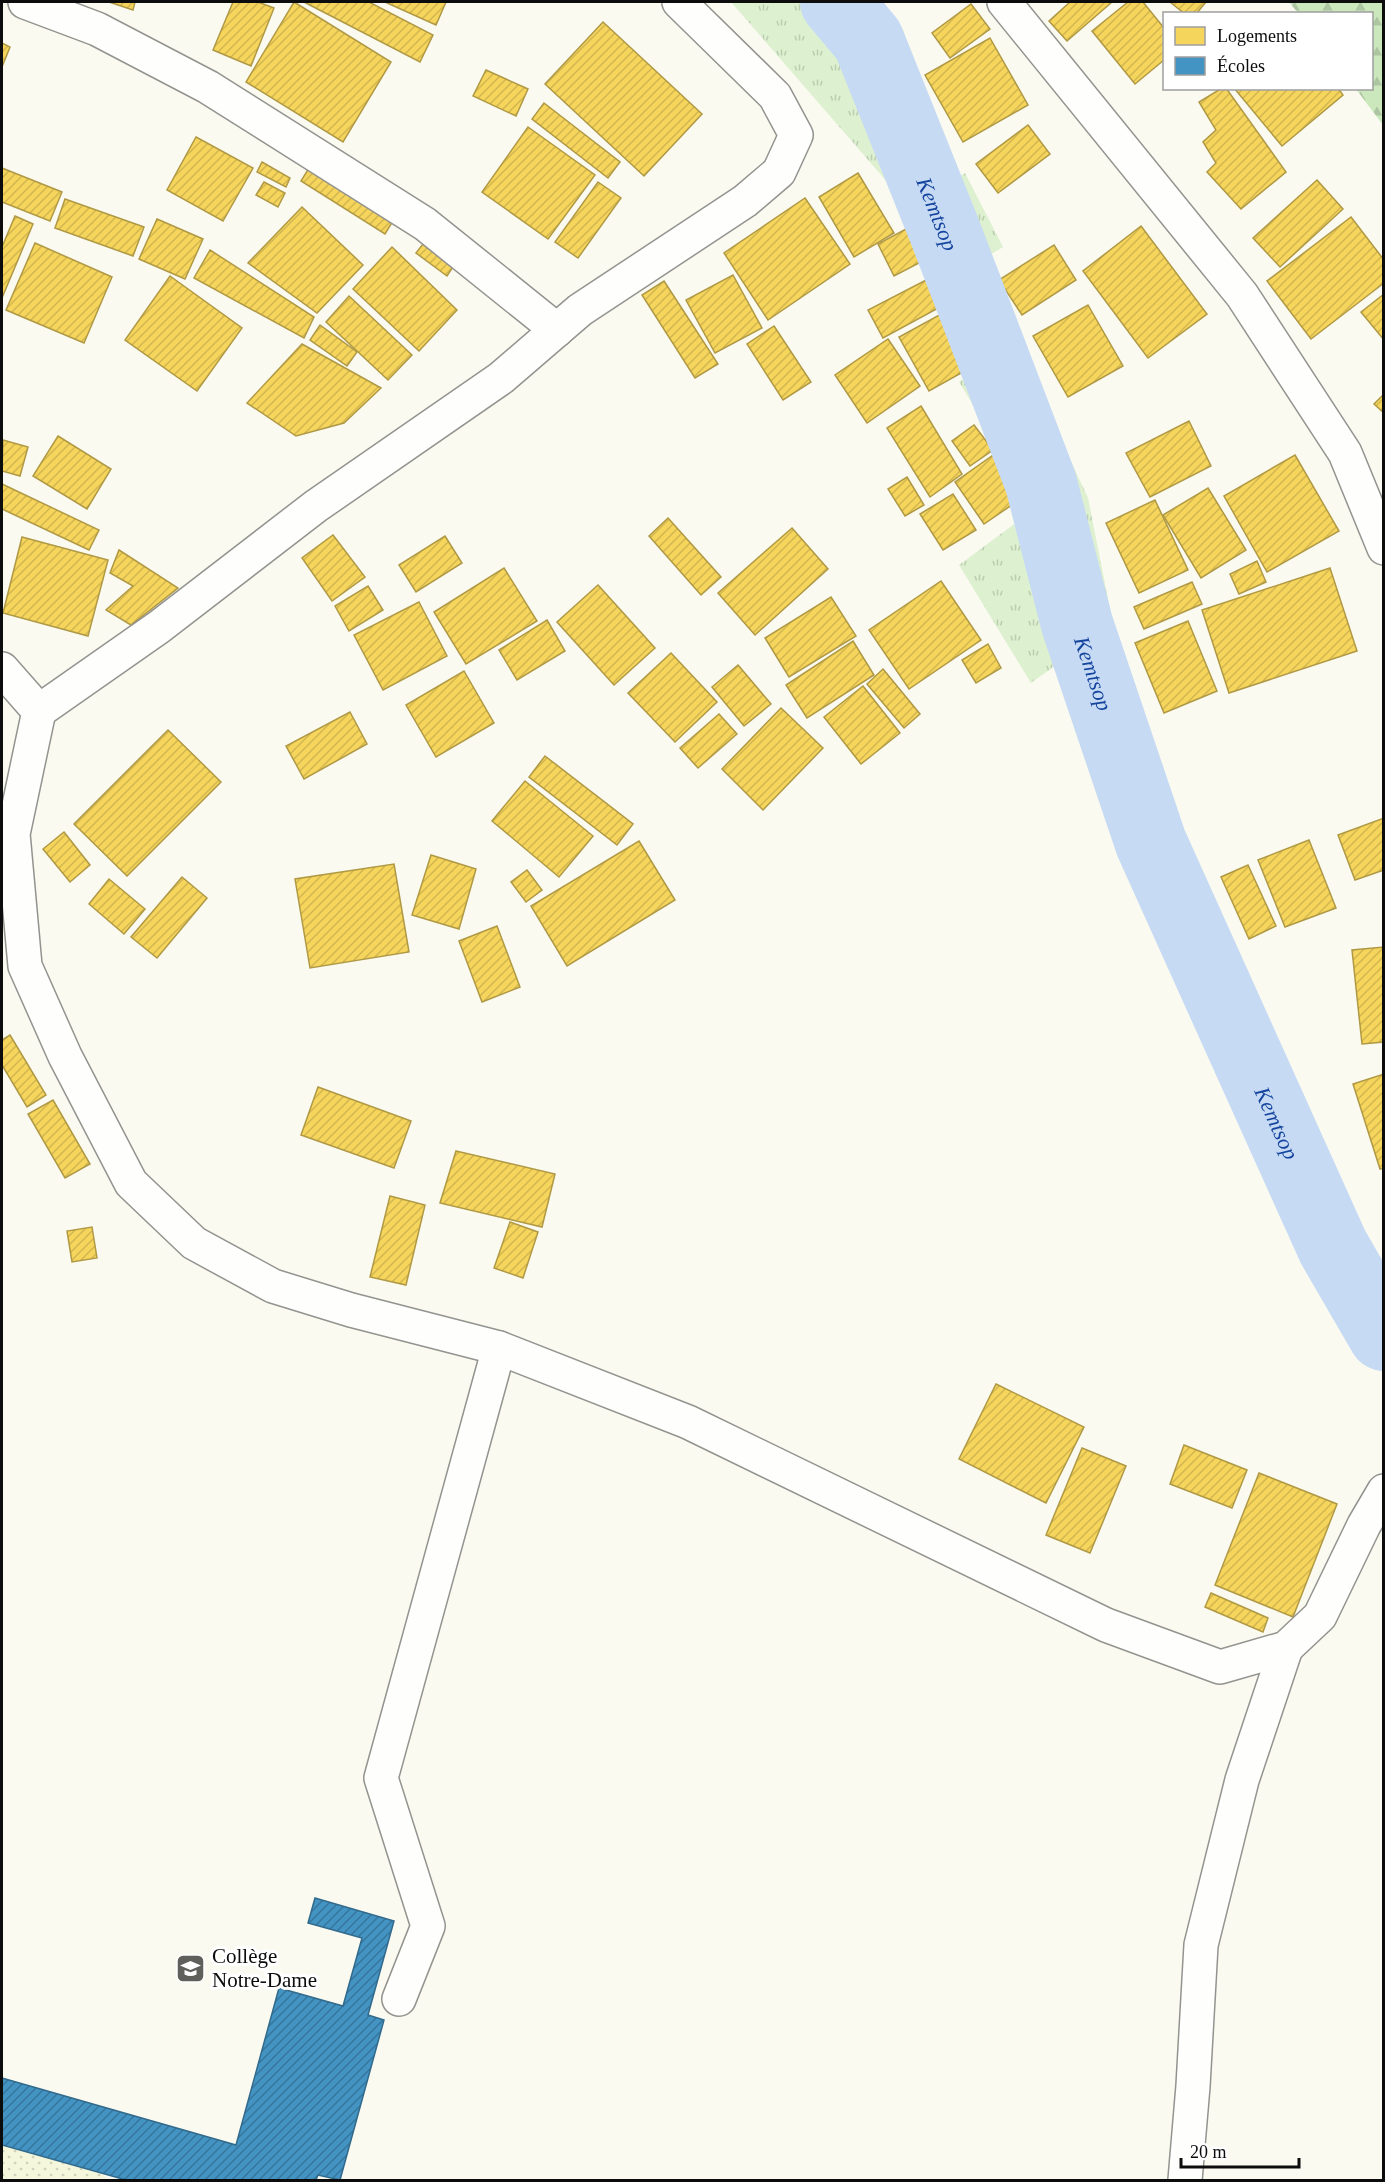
<svg xmlns="http://www.w3.org/2000/svg" width="1385" height="2182" font-family="Georgia,serif">
	<style>
		.farmland { fill: url(#farmland-dots) }
		.grass { fill: url(#grass-tufts) }
		.forest { fill: url(#forest-firs) }
		.homes { fill: url(#homes-hatch); stroke: #b09944; stroke-width: 1.5 }
		.schools { fill: url(#schools-hatch); stroke: #326a8c; stroke-width: 1.5 }
		.lines { fill: none; stroke-linecap: round; stroke-linejoin: round }
		.river { stroke: #c6daf4; stroke-width: 72 }
		.street-casing { stroke: #93938f; stroke-width: 36 }
		.street { stroke: #fefefd; stroke-width: 33 }
		.labels { text-anchor: middle; dominant-baseline: central; stroke-width: 6; stroke-linejoin: round; paint-order: stroke }
		.poi-label { font-size: 21px; fill: #0c0c0c; stroke: #fff; text-anchor: start }
		.water-label { font-size: 22px; font-style: italic; fill: #15459e; stroke: #fff }
	</style>
	<defs>
		<pattern id="farmland-dots" width="8" height="8" patternUnits="userSpaceOnUse" patternTransform="scale(1.5)"><rect width="8" height="8" fill="#f4f7dc"/><path d="M2 2h.1M6 6h.1" fill="none" stroke="#d0d3bc" stroke-width="1.8" stroke-linecap="round"/></pattern>
		<pattern id="grass-tufts" width="24" height="20" patternUnits="userSpaceOnUse" patternTransform="scale(1.5)"><rect width="24" height="20" fill="#ddf1d0"/><path d="M3 7l-1-3M5 7V3M7 7l1-3M15 17l-1-3M17 17v-4M19 17l1-3" fill="none" stroke="#bccdb1"/></pattern>
		<pattern id="forest-firs" width="22" height="20" patternUnits="userSpaceOnUse" patternTransform="scale(1.5)"><rect width="22" height="20" fill="#cbe8bd"/><path d="M5 1l3.5 6h-7zM16 11l3.5 6h-7z" fill="#adc6a1"/></pattern>
		<pattern id="homes-hatch" width="6" height="6" patternUnits="userSpaceOnUse" patternTransform="scale(1.5)"><rect width="6" height="6" fill="#f6d55c"/><path d="M-1 1l2-2M0 6l6-6M5 7l2-2" fill="none" stroke="#d2b64f"/></pattern>
		<pattern id="schools-hatch" width="6" height="6" patternUnits="userSpaceOnUse" patternTransform="scale(1.5)"><rect width="6" height="6" fill="#4393c3"/><path d="M-1 1l2-2M0 6l6-6M5 7l2-2" fill="none" stroke="#36769d"/></pattern>
	</defs>
	<rect width="100%" height="100%" fill="#fafaf0"/>
	<path class="farmland" d="M2 2145 103 2174 107 2180H2Z"/>
	<path class="grass" d="M731 2H878L903 29 950 184 965 173 1003 247 978 262 1088 498 1113 624 1031 683 959 565 1036 508 959 382 981 369 908 206Z"/>
	<path class="forest" d="M1289 2H1383V125L1356 89 1372 88V14L1298 13Z"/>
	<g class="homes">
		<path d="M109 2H135L133 10Z"/>
		<path d="M233 2H258L274 8 251 66 213 50Z"/>
		<path d="M294 2 391 62 343 142 246 82Z"/>
		<path d="M304 2H369L433 35 420 62Z"/>
		<path d="M385 2H446L436 25Z"/>
		<path d="M1070 2H1112L1067 41 1049 21Z"/>
		<path d="M1128 2H1143L1164 28V60L1135 84 1092 31Z"/>
		<path d="M1170 2H1206L1196 14H1185Z"/>
		<path d="M971 4 990 29 950 58 932 33Z"/>
		<path d="M603 22 702 114 644 176 545 84Z"/>
		<path d="M990 38 1028 105 963 142 925 75Z"/>
		<path d="M2 43 10 47 2 67Z"/>
		<path d="M486 70 528 89 516 116 473 96Z"/>
		<path d="M1222 88H1226L1286 172 1241 209 1207 172 1216 163 1203 142 1216 130 1199 102Z"/>
		<path d="M1234 88H1338L1343 95 1282 146Z"/>
		<path d="M544 103 620 162 608 178 532 119Z"/>
		<path d="M1028 125 1050 154 998 193 976 164Z"/>
		<path d="M528 127 595 175 548 239 482 192Z"/>
		<path d="M196 137 253 168 223 221 167 190Z"/>
		<path d="M262 162 290 178 286 187 257 172Z"/>
		<path d="M312 163 396 216 385 234 301 181Z"/>
		<path d="M2 168 62 192 50 221 2 202Z"/>
		<path d="M858 173 894 233 854 257 819 197Z"/>
		<path d="M1317 180 1343 209 1280 267 1253 238Z"/>
		<path d="M264 182 285 193 278 207 256 195Z"/>
		<path d="M598 182 621 198 578 258 555 242Z"/>
		<path d="M805 198 850 264 768 320 724 253Z"/>
		<path d="M65 199 144 227 133 256 55 228Z"/>
		<path d="M302 207 363 265 317 313 248 263Z"/>
		<path d="M15 216 33 224 2 298V247Z"/>
		<path d="M1351 217 1384 260V283L1311 339 1267 281Z"/>
		<path d="M157 219 203 239 185 279 139 259Z"/>
		<path d="M1141 226 1207 314 1148 358 1083 271Z"/>
		<path d="M906 229 923 261 894 276 878 244Z"/>
		<path d="M35 243 112 277 84 343 6 310Z"/>
		<path d="M423 244 453 267 447 276 416 253Z"/>
		<path d="M1054 245 1076 280 1022 315 999 280Z"/>
		<path d="M392 247 457 310 419 351 353 289Z"/>
		<path d="M210 250 314 317 304 338 194 278Z"/>
		<path d="M733 275 762 328 715 353 686 300Z"/>
		<path d="M170 276 242 328 197 391 125 340Z"/>
		<path d="M930 278 944 305 883 338 868 310Z"/>
		<path d="M664 281 718 364 695 378 642 295Z"/>
		<path d="M1384 294V340L1361 312Z"/>
		<path d="M349 296 412 355 388 380 326 322Z"/>
		<path d="M1088 305 1123 366 1068 397 1033 336Z"/>
		<path d="M943 313 972 367 929 391 899 337Z"/>
		<path d="M320 325 357 352 347 366 310 340Z"/>
		<path d="M774 326 811 382 783 400 747 344Z"/>
		<path d="M888 339 920 386 867 423 835 375Z"/>
		<path d="M302 344 381 388 344 423 296 436 247 403Z"/>
		<path d="M1384 394V413L1374 404Z"/>
		<path d="M921 406 962 474 930 497 887 428Z"/>
		<path d="M1189 421 1211 466 1150 497 1126 453Z"/>
		<path d="M974 425 993 450 970 466 952 441Z"/>
		<path d="M58 436 111 469 87 509 33 476Z"/>
		<path d="M3 440 28 447 20 476 2 471Z"/>
		<path d="M996 453 1025 496 984 524 955 482Z"/>
		<path d="M1295 455 1339 531 1267 572 1224 496Z"/>
		<path d="M907 477 924 505 905 516 888 489Z"/>
		<path d="M2 484 99 530 89 550 2 509Z"/>
		<path d="M1208 488 1246 550 1201 578 1163 515Z"/>
		<path d="M953 494 976 530 943 550 920 514Z"/>
		<path d="M1155 500 1188 570 1139 593 1106 523Z"/>
		<path d="M668 518 721 577 701 595 649 536Z"/>
		<path d="M792 528 828 569 755 635 718 593Z"/>
		<path d="M333 535 365 577 332 601 302 558Z"/>
		<path d="M445 536 462 563 416 592 399 565Z"/>
		<path d="M22 537 108 560 88 636 3 613Z"/>
		<path d="M119 550 178 588 131 625 106 610 133 586 110 573Z"/>
		<path d="M1257 561 1266 582 1239 594 1230 574Z"/>
		<path d="M504 568 537 621 466 664 434 612Z"/>
		<path d="M1330 568 1357 651 1229 693 1202 610Z"/>
		<path d="M941 581 981 640 909 689 869 630Z"/>
		<path d="M1192 582 1202 604 1144 629 1134 607Z"/>
		<path d="M598 585 655 648 614 685 557 622Z"/>
		<path d="M368 586 383 610 349 631 335 606Z"/>
		<path d="M831 597 856 636 789 677 765 638Z"/>
		<path d="M419 602 447 656 383 690 354 635Z"/>
		<path d="M547 620 565 651 517 680 499 650Z"/>
		<path d="M1188 621 1217 691 1164 713 1135 643Z"/>
		<path d="M853 641 874 675 807 718 786 685Z"/>
		<path d="M988 644 1001 668 976 683 962 660Z"/>
		<path d="M671 653 717 702 675 742 628 693Z"/>
		<path d="M738 665 771 704 744 726 712 687Z"/>
		<path d="M883 669 920 714 904 728 867 684Z"/>
		<path d="M464 671 494 723 436 757 406 705Z"/>
		<path d="M863 686 900 733 861 764 824 717Z"/>
		<path d="M781 708 823 748 763 810 722 769Z"/>
		<path d="M350 712 367 744 304 779 286 746Z"/>
		<path d="M719 714 737 734 698 768 680 748Z"/>
		<path d="M168 730 221 782 127 876 74 824Z"/>
		<path d="M545 756 633 824 617 845 529 777Z"/>
		<path d="M525 781 593 836 559 877 492 821Z"/>
		<path d="M1384 818V870L1355 880 1338 835Z"/>
		<path d="M64 832 90 865 70 882 43 849Z"/>
		<path d="M1309 840 1336 908 1285 927 1258 860Z"/>
		<path d="M639 841 675 900 567 966 531 906Z"/>
		<path d="M431 855 476 869 459 929 412 915Z"/>
		<path d="M394 864 409 952 310 968 295 879Z"/>
		<path d="M1248 865 1276 926 1249 939 1221 877Z"/>
		<path d="M527 870 542 890 526 902 511 882Z"/>
		<path d="M182 877 207 898 157 958 131 937Z"/>
		<path d="M109 879 145 909 124 934 89 904Z"/>
		<path d="M497 926 520 987 482 1002 459 941Z"/>
		<path d="M1384 947V1042L1362 1044 1352 950Z"/>
		<path d="M10 1035 46 1095 27 1107 2 1065V1040Z"/>
		<path d="M1384 1074V1168L1380 1169 1353 1084Z"/>
		<path d="M318 1087 411 1121 394 1168 301 1135Z"/>
		<path d="M53 1100 90 1164 65 1178 28 1114Z"/>
		<path d="M456 1151 555 1174 542 1227 440 1203Z"/>
		<path d="M390 1196 425 1205 406 1285 370 1277Z"/>
		<path d="M510 1222 538 1232 523 1278 494 1268Z"/>
		<path d="M92 1227 97 1258 72 1262 67 1231Z"/>
		<path d="M996 1384 1084 1427 1046 1503 959 1459Z"/>
		<path d="M1184 1445 1247 1470 1232 1508 1170 1484Z"/>
		<path d="M1082 1448 1126 1466 1090 1553 1046 1535Z"/>
		<path d="M1259 1473 1337 1504 1293 1617 1215 1585Z"/>
		<path d="M1211 1593 1268 1618 1263 1632 1205 1607Z"/>
	</g>
	<path class="schools" d="M315 1898 394 1921 368 2015 384 2020 340 2180 318 2175 316 2180H126L2 2145V2078L236 2145 279 1988 343 2006 362 1938 308 1923Z"/>
	<g class="lines">
		<path class="river" id="s1" d="M836 2 868 40 945 232 1041 483 1077 624 1151 843 1333 1247 1384 1335"/>
		<defs>
			<g id="street">
				<path d="M25 2 97 29 208 87 425 224 557 330"/>
				<path d="M1004 2 1242 295 1345 453 1384 548"/>
				<path d="M2 669 39 711 13 834 25 966 65 1056 131 1183 194 1243 273 1286 351 1310 499 1348 688 1422 1106 1625 1220 1667 1286 1648 1320 1616 1364 1525 1384 1491"/>
				<path d="M39 711 159 627 316 506 501 378 580 310 745 201 779 172 796 135 775 96 679 2"/>
				<path d="M399 1999 428 1926 381 1778 499 1348"/>
				<path d="M1185 2180 1193 2086 1201 1945 1242 1780 1286 1648"/>
			</g>
		</defs>
		<use href="#street" class="street-casing"/>
		<use href="#street" class="street"/>
	</g>
	<defs>
		<symbol id="school-square" viewBox="-11 -11 22 22"><rect x="-9" y="-9" width="18" height="18" rx="4" fill="#5f5f5c" stroke="#fff"/><path d="M0-5L7-2L0 1L-7-2ZM-4 1L0 2.5L4 1V4Q0 6-4 4Z" fill="#fff"/></symbol>
	</defs>
	<g fill-rule="evenodd">
		<use href="#school-square" x="174" y="1952" width="33" height="33"/>
	</g>
	<g class="labels">
		<g class="poi-label">
			<text x="212" y="1956">Collège<tspan x="212" dy="24">Notre-Dame</tspan></text>
		</g>
		<g class="water-label">
			<text stroke="none"><textPath href="#s1" startOffset="237">Kemtsop</textPath></text>
			<text stroke="none"><textPath href="#s1" startOffset="723">Kemtsop</textPath></text>
			<text stroke="none"><textPath href="#s1" startOffset="1209">Kemtsop</textPath></text>
		</g>
	</g>
	<rect width="1385" height="2182" fill="none" stroke="#0c0c0c" stroke-width="6"/>
	<rect x="1163" y="12" width="210" height="78" fill="#ffffff" stroke="#9e9e9e" stroke-width="1.5"/>
	<rect x="1175" y="27" width="30" height="18" fill="#f6d55c" stroke="#9e9e9e" stroke-width="1.5"/>
	<text x="1217" y="42" font-size="18" fill="#0c0c0c">Logements</text>
	<rect x="1175" y="57" width="30" height="18" fill="#4393c3" stroke="#9e9e9e" stroke-width="1.5"/>
	<text x="1217" y="72" font-size="18" fill="#0c0c0c">Écoles</text>
	<path d="M1181 2158v9h118v-9" fill="none" stroke="#0c0c0c" stroke-width="3"/>
	<text x="1190" y="2158" font-size="18" fill="#0c0c0c" stroke="#ffffff" stroke-width="4.5" paint-order="stroke">20 m</text>
</svg>
